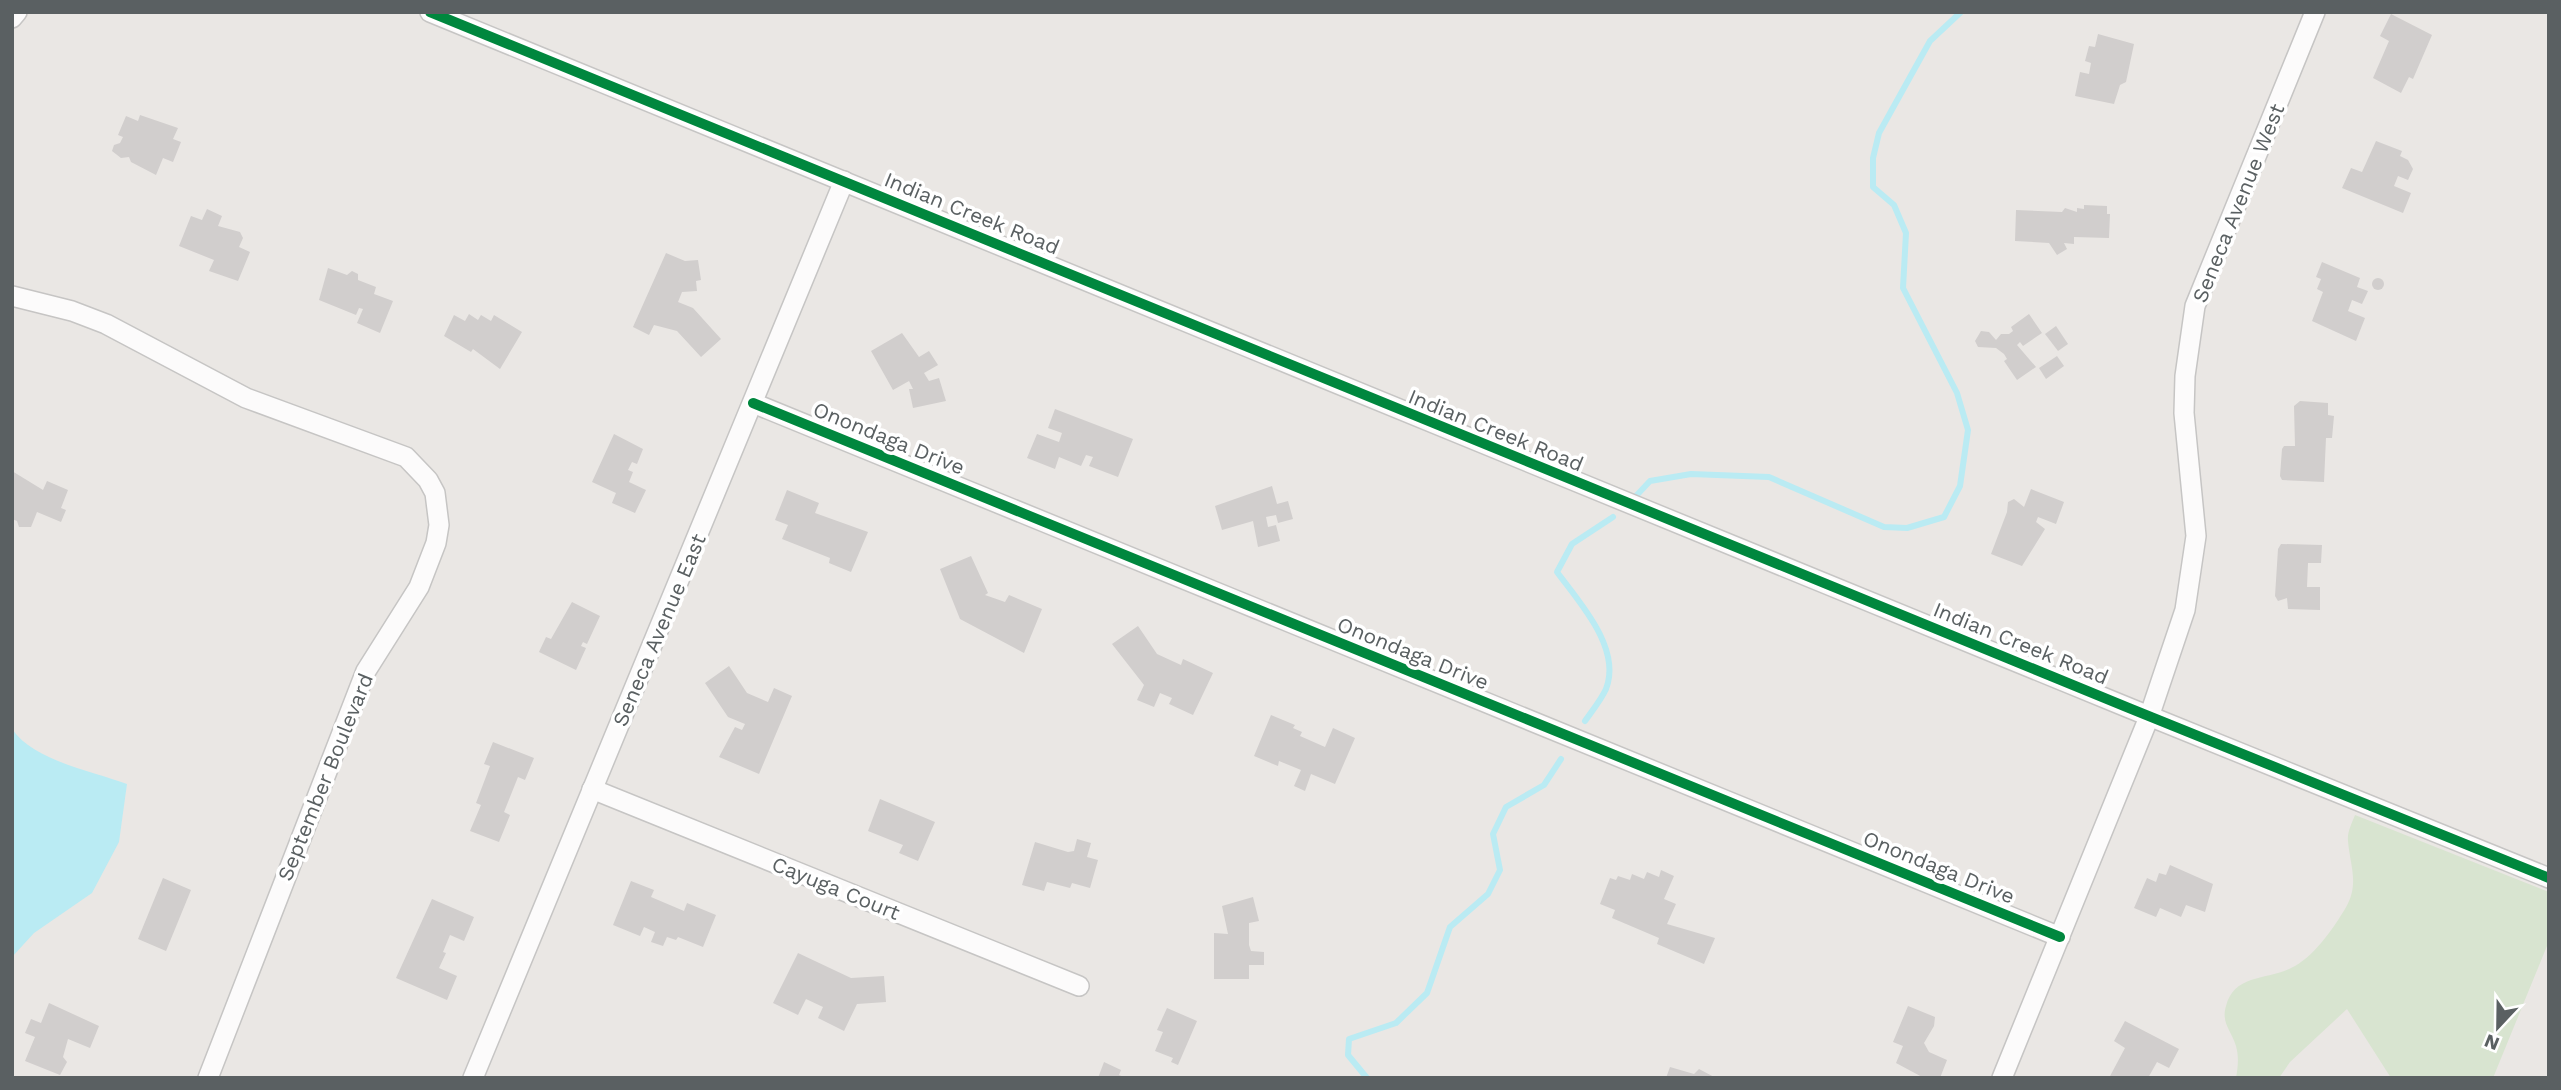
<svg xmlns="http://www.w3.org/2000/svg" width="2561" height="1090" font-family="'Work Sans',sans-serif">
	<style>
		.green { fill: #d8e4d0 }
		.water { fill: #baebf3 }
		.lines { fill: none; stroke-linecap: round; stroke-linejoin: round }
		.stream { stroke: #baebf3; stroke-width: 6 }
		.building { fill: #d1cecd }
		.street-casing { stroke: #c6c5c4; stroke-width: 22 }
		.street { stroke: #fcfbfb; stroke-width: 19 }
		.cycleway-casing { stroke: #fff; stroke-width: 15 }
		.cycleway { stroke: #00873e; stroke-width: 10 }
		.labels { text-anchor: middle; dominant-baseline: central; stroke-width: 7; stroke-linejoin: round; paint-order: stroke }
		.street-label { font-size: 21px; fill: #5a6062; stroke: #fff }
	</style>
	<rect width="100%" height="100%" fill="#eae7e4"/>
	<path class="green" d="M2355 815 2549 892V941L2493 1078H2391L2347 1009 2290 1062 2279 1078H2236C2238 1067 2239 1057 2236 1046 2231 1030 2221 1023 2226 1006 2234 974 2267 980 2291 968 2313 958 2333 929 2345 909 2360 884 2350 866 2348 841 2347 832 2352 823 2355 815Z"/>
	<path class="water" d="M12 729C34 761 92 771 127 784L119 842 92 893 34 933 12 957Z"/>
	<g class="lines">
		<g class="stream">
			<path d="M1636 496 1650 481 1691 474 1769 477 1884 527 1907 528 1944 517 1960 486 1968 430 1957 393 1903 288 1906 233 1894 205 1873 187V158L1879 133 1930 41 1961 12"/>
			<path d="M1585 721C1592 711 1601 700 1606 689 1622 648 1579 602 1557 572L1572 544 1613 517"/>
			<path d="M1367 1078 1348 1055 1349 1039 1396 1023 1427 993 1450 927 1488 894 1500 870 1493 834 1506 807 1544 785 1561 759"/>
		</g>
	</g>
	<g class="building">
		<path d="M2391 14 2432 35 2413 79 2409 77 2401 93 2373 78 2389 41 2380 36Z"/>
		<path d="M2098 34 2134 44 2126 82 2120 85 2114 104 2075 96 2080 72 2089 74 2091 63 2085 61 2089 46 2095 47Z"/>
		<path d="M140 115 178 128 173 139 181 142 173 162 163 158 156 175 131 162 129 157 121 158 112 151 114 145 120 143 123 137 118 135 126 116 138 121Z"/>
		<path d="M2376 141 2402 151 2400 156 2408 160 2413 169 2408 180 2398 176 2394 186 2411 193 2403 213 2342 188 2351 168 2362 172Z"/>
		<path d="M2084 205 2107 206V214H2110L2109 238 2074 237V244L2064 243 2067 249 2057 255 2049 243 2015 241 2016 210 2062 212 2065 208 2077 212V208L2084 209Z"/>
		<path d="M207 209 222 216 218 226 240 232 243 238 239 247 250 252 238 281 209 271 214 260 179 246 191 216 202 220Z"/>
		<path d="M666 253 685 261 698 260 701 280 696 281 697 291 682 292 678 302 693 308 721 339 701 357 677 331 654 325 649 335 633 327Z"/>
		<path d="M2322 262 2360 278 2357 287 2368 291 2362 304 2352 300 2348 311 2365 318 2356 341 2312 321 2323 292 2317 289 2321 279 2316 277Z"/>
		<path d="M328 268 347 275 352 271 358 274V280L376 287 374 294 393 301 380 333 357 323 363 309 359 308 356 315 319 300Z"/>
		<circle cx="2378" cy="284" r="6"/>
		<path d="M469 314 478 320 481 315 491 321 494 315 522 332 500 369 473 349 471 352 444 336 454 315 465 321Z"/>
		<path d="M2029 314 2042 333 2023 346 2020 342 2017 345 2036 367 2017 380 2004 361 2007 359 2004 354 1996 348 1978 347 1975 341 1981 331 1989 332 1996 340 2001 334H2009L2013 331 2011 327Z"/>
		<path d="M2056 326 2068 344 2058 351 2045 334Z"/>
		<path d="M902 333 919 357 929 351 938 365 924 373 929 381 939 378 946 401 913 408 909 389H913L909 381 893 390 871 351Z"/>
		<path d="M2057 356 2064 366 2046 379 2039 368Z"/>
		<path d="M2300 401 2328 403V415L2334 416 2332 438H2326L2324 482 2282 480 2280 476 2282 449 2284 446H2295L2294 406Z"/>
		<path d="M1055 409 1133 439 1118 477 1089 466 1093 457 1086 455 1081 466 1059 457 1055 469 1027 458 1037 434 1059 442 1062 433 1048 428Z"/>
		<path d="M614 434 643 449 637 464 632 462 628 470 633 472 629 482 646 490 635 513 612 503 616 493 592 482Z"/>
		<path d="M12 471 43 490 47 481 68 490 61 508 66 510 61 522 37 512 31 527H19L17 521 12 519Z"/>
		<path d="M1272 486 1277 504 1288 501 1293 519 1278 523 1276 515 1266 517 1268 527 1276 525 1280 541 1258 547 1253 521 1222 530 1215 506Z"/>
		<path d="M2031 489 2064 502 2056 524 2038 517 2036 522 2045 529 2022 566 1991 554 2007 512 2008 502 2014 499 2024 507Z"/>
		<path d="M787 490 819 503 815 513 868 532 851 572 829 563 830 558 782 539 788 525 775 520Z"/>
		<path d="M2281 544 2322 545 2321 563H2308L2307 587H2320V610L2288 609 2287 598 2278 601 2275 596 2278 549Z"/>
		<path d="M971 556 988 593 985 595 1005 602 1009 595 1042 609 1024 653 960 619 940 569Z"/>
		<path d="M572 602 600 616 587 644 583 642 581 646 586 648 576 670 539 652 546 637 551 639Z"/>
		<path d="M1138 626 1157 654 1181 665 1183 659 1213 673 1193 715 1169 704 1172 698 1160 693 1154 707 1137 700 1144 685 1112 644Z"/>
		<path d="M729 666 747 693 768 702 774 688 792 696 759 774 719 757 735 727 742 730 745 724 728 717 705 683Z"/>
		<path d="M1271 715 1295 725 1293 728 1302 732 1300 736 1325 747 1333 728 1355 738 1335 784 1311 774 1305 791 1294 786 1301 770 1279 761 1278 766 1254 756Z"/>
		<path d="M493 742 534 758 525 780 518 777 504 812 510 815 499 842 470 831 481 805 476 803 490 766 484 764Z"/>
		<path d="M880 799 935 822 918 861 899 853 903 845 868 831Z"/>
		<path d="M1077 839 1091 843 1087 857 1098 860 1090 888 1072 883 1070 888 1047 882 1044 891 1022 885 1035 842 1068 852 1074 851Z"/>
		<path d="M2170 865 2213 884 2205 912 2186 905 2181 917 2160 908 2156 917 2134 908 2147 878 2156 882 2159 873 2166 875Z"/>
		<path d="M1661 870 1674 876 1664 899 1676 904 1667 924 1715 938 1704 964 1657 944 1659 938 1612 918 1615 910 1600 904 1610 878 1616 880 1618 876 1630 880 1632 874 1644 879 1647 872 1659 877Z"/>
		<path d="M163 878 191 890 166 951 138 939Z"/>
		<path d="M631 881 654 890 651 897 684 911 687 903 716 915 703 947 678 937 676 940 667 937 663 946 651 942 655 932 644 927 640 936 613 925Z"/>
		<path d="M1253 897 1259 921 1249 923V945L1251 951 1264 952V965H1249V979H1214V933L1228 934 1222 906Z"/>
		<path d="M432 899 474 917 464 941 450 935 443 952 446 953 439 968 457 976 447 1000 396 978Z"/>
		<path d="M798 953 851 978 884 976 886 1002 857 1004 844 1031 818 1018 823 1007 806 999 798 1015 773 1003Z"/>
		<path d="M49 1003 99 1026 90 1048 68 1039 63 1057 67 1062 60 1075 25 1061 35 1037 25 1033 31 1019 41 1023Z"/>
		<path d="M1908 1006 1935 1017 1934 1026 1924 1043 1929 1052 1947 1060 1940 1078H1924L1896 1063 1903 1046 1893 1042Z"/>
		<path d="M1167 1008 1197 1021 1178 1065 1171 1062 1173 1058 1155 1051 1163 1032 1157 1030Z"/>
		<path d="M2125 1021 2179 1049 2169 1068 2157 1062 2148 1078H2109L2125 1048 2114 1041Z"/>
		<path d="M1104 1062 1121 1070 1119 1075 1126 1078H1098Z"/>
		<path d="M1670 1067 1694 1074 1699 1069 1716 1078H1666Z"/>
	</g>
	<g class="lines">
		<defs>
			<g id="street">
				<path d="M430 12C1136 300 1841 593 2549 878"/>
				<path d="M12 18 17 12"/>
				<path d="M12 296 72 311 106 324 246 398 406 457 428 480 435 493 439 525 436 543 419 587 366 671 208 1078"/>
				<path d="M753 403 2060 937"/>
				<path d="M592 789 1079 986"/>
				<path d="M473 1078 844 181"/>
				<path d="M2002 1078 2149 717 2185 610 2196 536 2184 413 2185 376 2195 306 2315 12"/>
			</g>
		</defs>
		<use href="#street" class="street-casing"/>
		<use href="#street" class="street"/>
		<defs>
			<g id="cycleway">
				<path d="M430 12C1136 300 1841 593 2549 878"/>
				<path d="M753 403 2060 937"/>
			</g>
		</defs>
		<use href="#cycleway" class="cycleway-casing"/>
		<use href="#cycleway" class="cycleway"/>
	</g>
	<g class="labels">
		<g class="street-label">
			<text transform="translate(2238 203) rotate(-68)">Seneca Avenue West</text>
			<text transform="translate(972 213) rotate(22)">Indian Creek Road</text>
			<text transform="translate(1496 430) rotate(22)">Indian Creek Road</text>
			<text transform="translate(889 438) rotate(22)">Onondaga Drive</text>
			<text transform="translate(659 630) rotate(-67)">Seneca Avenue East</text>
			<text transform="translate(2021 643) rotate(22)">Indian Creek Road</text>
			<text transform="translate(1413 653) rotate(22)">Onondaga Drive</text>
			<text transform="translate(325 777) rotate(-68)">September Boulevard</text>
			<text transform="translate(1939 867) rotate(22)">Onondaga Drive</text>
			<text transform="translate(836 888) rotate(22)">Cayuga Court</text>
		</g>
	</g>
	<rect width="2561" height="1090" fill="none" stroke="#5a6062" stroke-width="28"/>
	<g transform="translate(2498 1027) rotate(202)" stroke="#ffffff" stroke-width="5" paint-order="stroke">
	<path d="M0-5L12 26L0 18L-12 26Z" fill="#5a6062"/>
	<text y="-10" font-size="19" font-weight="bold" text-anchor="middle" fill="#5a6062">N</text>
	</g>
</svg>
